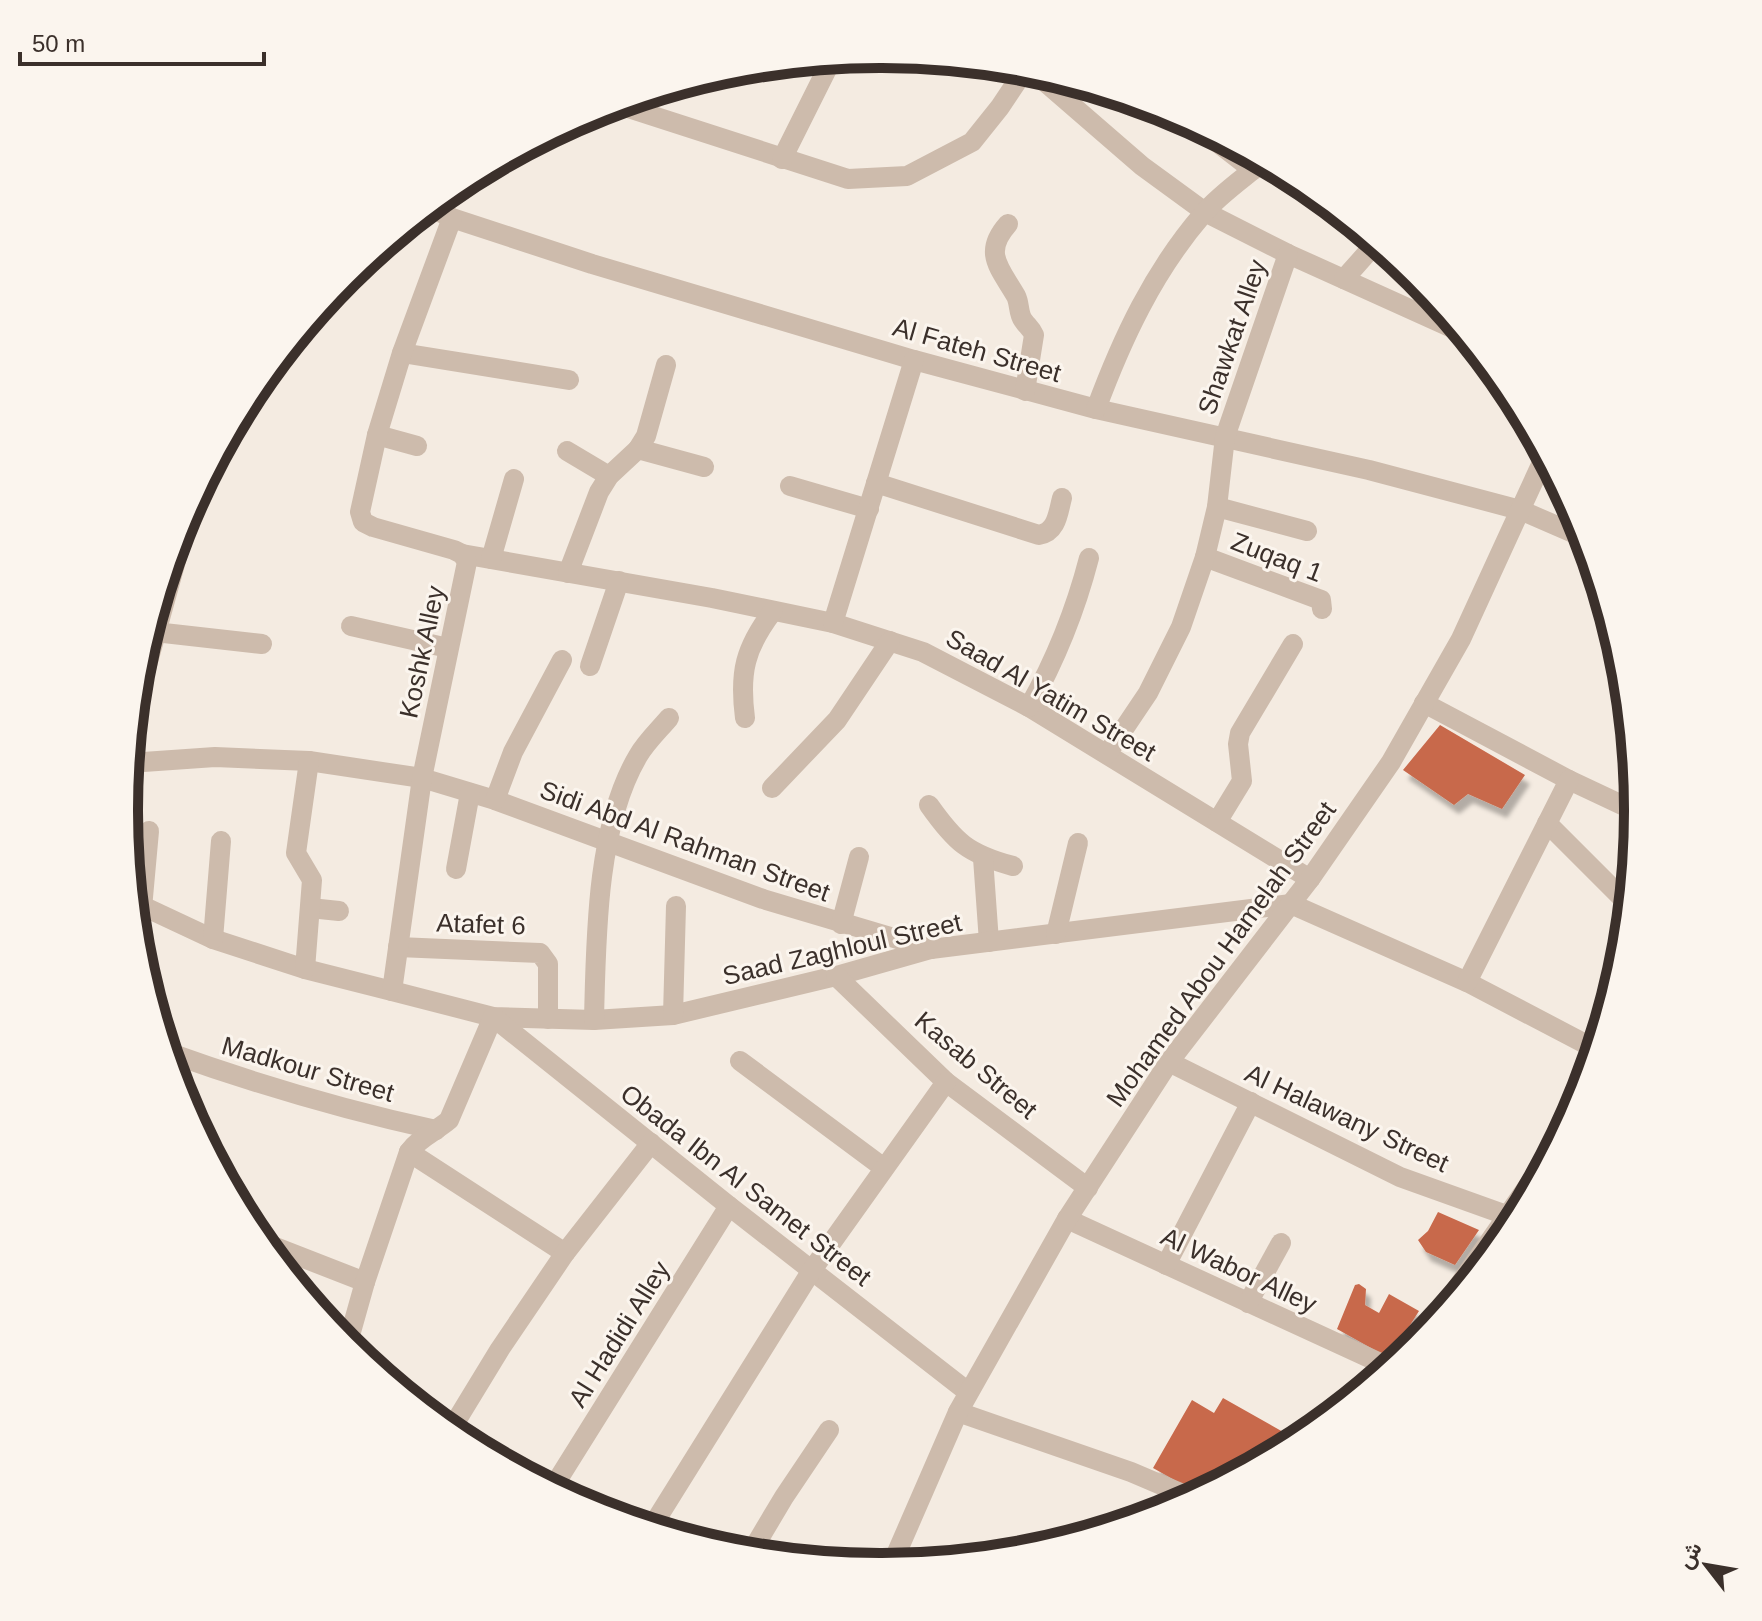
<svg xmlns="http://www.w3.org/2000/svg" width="1762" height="1621" font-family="Helvetica,Vazirmatn,sans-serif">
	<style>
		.building { fill: #c8694b; filter: url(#shadow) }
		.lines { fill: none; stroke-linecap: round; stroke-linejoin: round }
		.minor { stroke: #cdbbac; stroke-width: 20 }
		.labels { text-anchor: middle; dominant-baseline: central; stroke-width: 6; stroke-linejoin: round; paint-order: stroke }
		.street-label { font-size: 26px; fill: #3b302b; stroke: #fbf5ee }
		.rim { fill: none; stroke: #3b302b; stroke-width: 10 }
	</style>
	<defs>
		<filter id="shadow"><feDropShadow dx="5" dy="9" stdDeviation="2" flood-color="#0004"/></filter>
	</defs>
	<rect width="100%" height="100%" fill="#f4ebe1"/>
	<g class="building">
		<path d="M1557 478 1569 501 1550 492Z"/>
		<path d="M1440 725 1525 775 1502 809 1468 794 1454 805 1403 770Z"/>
		<path d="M1438 1212 1479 1230 1455 1265 1426 1252 1418 1240 1428 1231Z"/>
		<path d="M1359 1284 1366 1289 1365 1305 1379 1313 1389 1294 1419 1311 1389 1358 1337 1329 1355 1285Z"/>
		<path d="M1223 1398 1299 1441 1206 1491 1198 1486 1180 1483 1153 1468 1192 1400 1214 1413Z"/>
	</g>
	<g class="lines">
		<g class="minor">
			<path d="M1030 69 1142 166 1205 212 1288 254 1463 333"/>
			<path d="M616 104 848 179 907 176 972 142 1000 107 1026 68"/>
			<path d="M1195 125 1253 170"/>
			<path d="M782 159 832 59"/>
			<path d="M429 207 452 218 592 264 914 360 1096 409 1369 470 1520 510 1585 538"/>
			<path d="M1008 224C982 253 1000 268 1016 296 1020 304 1018 313 1023 320 1027 326 1031 328 1034 335L1025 391"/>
			<path d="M1344 279 1376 243"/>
			<path d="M402 353 569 380"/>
			<path d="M1096 409C1122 339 1153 272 1203 214 1220 194 1244 178 1264 161"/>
			<path d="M377 435 417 446"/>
			<path d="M638 449 704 467"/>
			<path d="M567 451 609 476"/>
			<path d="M876 483 1039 535C1057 532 1058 513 1062 498"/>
			<path d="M790 486 869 509"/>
			<path d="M1217 507 1307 531"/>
			<path d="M462 554 712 598 833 623 923 652 1029 707 1310 879"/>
			<path d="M1205 557 1321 600 1322 609"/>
			<path d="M491 559 514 479"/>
			<path d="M568 573 599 492 609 476 638 449 646 436 666 365"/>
			<path d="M833 623 914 360"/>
			<path d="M351 626 448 648"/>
			<path d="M155 632 262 644"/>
			<path d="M590 666 619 581"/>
			<path d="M1424 703 1569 780 1637 812"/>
			<path d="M1029 707C1056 659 1075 612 1089 558"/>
			<path d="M134 712 192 503"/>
			<path d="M745 718C739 672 745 648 773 611"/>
			<path d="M1107 754 1148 693 1181 627 1205 557 1217 507 1225 437 1288 254"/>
			<path d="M129 763 215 757 309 761 422 778 495 800 763 899 931 949"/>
			<path d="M772 788 837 720 890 641"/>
			<path d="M495 800 513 752 562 660"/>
			<path d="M929 805C955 842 968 854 1013 866"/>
			<path d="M1217 822 1242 781 1238 744 1240 733 1293 644"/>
			<path d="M1547 823 1628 904"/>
			<path d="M983 858 989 942"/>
			<path d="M456 869 470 793"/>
			<path d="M134 902 213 939 305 969 392 991 493 1017 594 1020 673 1015 836 976 931 949 1291 904 1467 982 1595 1049"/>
			<path d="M142 908 149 831"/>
			<path d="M310 908 339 911"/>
			<path d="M841 924 859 857"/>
			<path d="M1056 934 1078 843"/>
			<path d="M213 939 221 841"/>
			<path d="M398 947 540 953 548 964V1019"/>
			<path d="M305 969 312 880 296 853 309 761"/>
			<path d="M836 976 946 1082 1088 1188"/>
			<path d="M1467 982 1569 780"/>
			<path d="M392 991 422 778 467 562 462 554 454 550 373 527 363 522 360 512 377 435 402 353 452 218"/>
			<path d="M673 1015 676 906"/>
			<path d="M594 1020C596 940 596 827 638 756 646 742 659 730 669 718"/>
			<path d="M167 1052C256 1084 344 1110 436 1130"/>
			<path d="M740 1061 884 1168"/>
			<path d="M1169 1062 1400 1177 1506 1215"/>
			<path d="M409 1152 565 1253"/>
			<path d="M1067 1219 1389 1367"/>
			<path d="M260 1241 365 1282"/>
			<path d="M1166 1265 1251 1102"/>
			<path d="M1248 1303 1281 1243"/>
			<path d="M1425 1334 1556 1146"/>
			<path d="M347 1346 365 1282 409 1152C420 1137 435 1132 449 1120L493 1017 729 1206 968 1392"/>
			<path d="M958 1412 1131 1472 1192 1498"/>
			<path d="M450 1431 500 1349 565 1253 651 1143"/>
			<path d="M552 1489 729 1206"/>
			<path d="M561 1493 646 1526"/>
			<path d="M651 1528 812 1270 946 1082"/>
			<path d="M750 1554 784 1497 829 1430"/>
			<path d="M891 1566 958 1412 1067 1219 1169 1062 1310 879 1391 762 1461 639 1545 456"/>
		</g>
	</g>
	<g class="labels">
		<g class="street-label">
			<text transform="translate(1232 337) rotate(-71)">Shawkat Alley</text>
			<text transform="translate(977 350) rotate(16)">Al Fateh Street</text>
			<text transform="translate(1277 557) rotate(21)">Zuqaq 1</text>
			<text transform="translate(422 652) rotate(-78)">Koshk Alley</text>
			<text transform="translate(1051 695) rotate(30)">Saad Al Yatim Street</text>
			<text transform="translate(685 841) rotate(20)">Sidi Abd Al Rahman Street</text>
			<text transform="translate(481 924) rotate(2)">Atafet 6</text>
			<text transform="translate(842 949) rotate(-13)">Saad Zaghloul Street</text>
			<text transform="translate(1221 954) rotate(-54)">Mohamed Abou Hamelah Street</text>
			<text transform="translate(976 1065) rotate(40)">Kasab Street</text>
			<text transform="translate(308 1069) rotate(16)">Madkour Street</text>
			<text transform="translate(1347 1118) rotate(25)">Al Halawany Street</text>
			<text transform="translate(746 1185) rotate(38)">Obada Ibn Al Samet Street</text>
			<text transform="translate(1239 1270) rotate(25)">Al Wabor Alley</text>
			<text transform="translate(619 1334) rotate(-58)">Al Hadidi Alley</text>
		</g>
	</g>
	<path d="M0 0H1762V1621H0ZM880 68H882A742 742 0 0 1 1624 810V811A742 742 0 0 1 882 1553H880A742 742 0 0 1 138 811V810A742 742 0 0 1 880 68Z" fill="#fbf5ee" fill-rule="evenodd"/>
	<path class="rim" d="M880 68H882A742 742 0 0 1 1624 810V811A742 742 0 0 1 882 1553H880A742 742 0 0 1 138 811V810A742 742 0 0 1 880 68Z"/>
	<g transform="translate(1706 1565) rotate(301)" stroke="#fbf5ee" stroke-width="6" paint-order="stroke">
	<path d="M0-6L14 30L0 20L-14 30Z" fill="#3b302b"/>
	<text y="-12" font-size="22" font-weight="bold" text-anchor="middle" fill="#3b302b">ش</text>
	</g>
	<path d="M20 52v12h244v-12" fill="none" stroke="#3b302b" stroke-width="4"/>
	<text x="32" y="52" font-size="24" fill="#3b302b" stroke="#fbf5ee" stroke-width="6" paint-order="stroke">50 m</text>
</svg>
